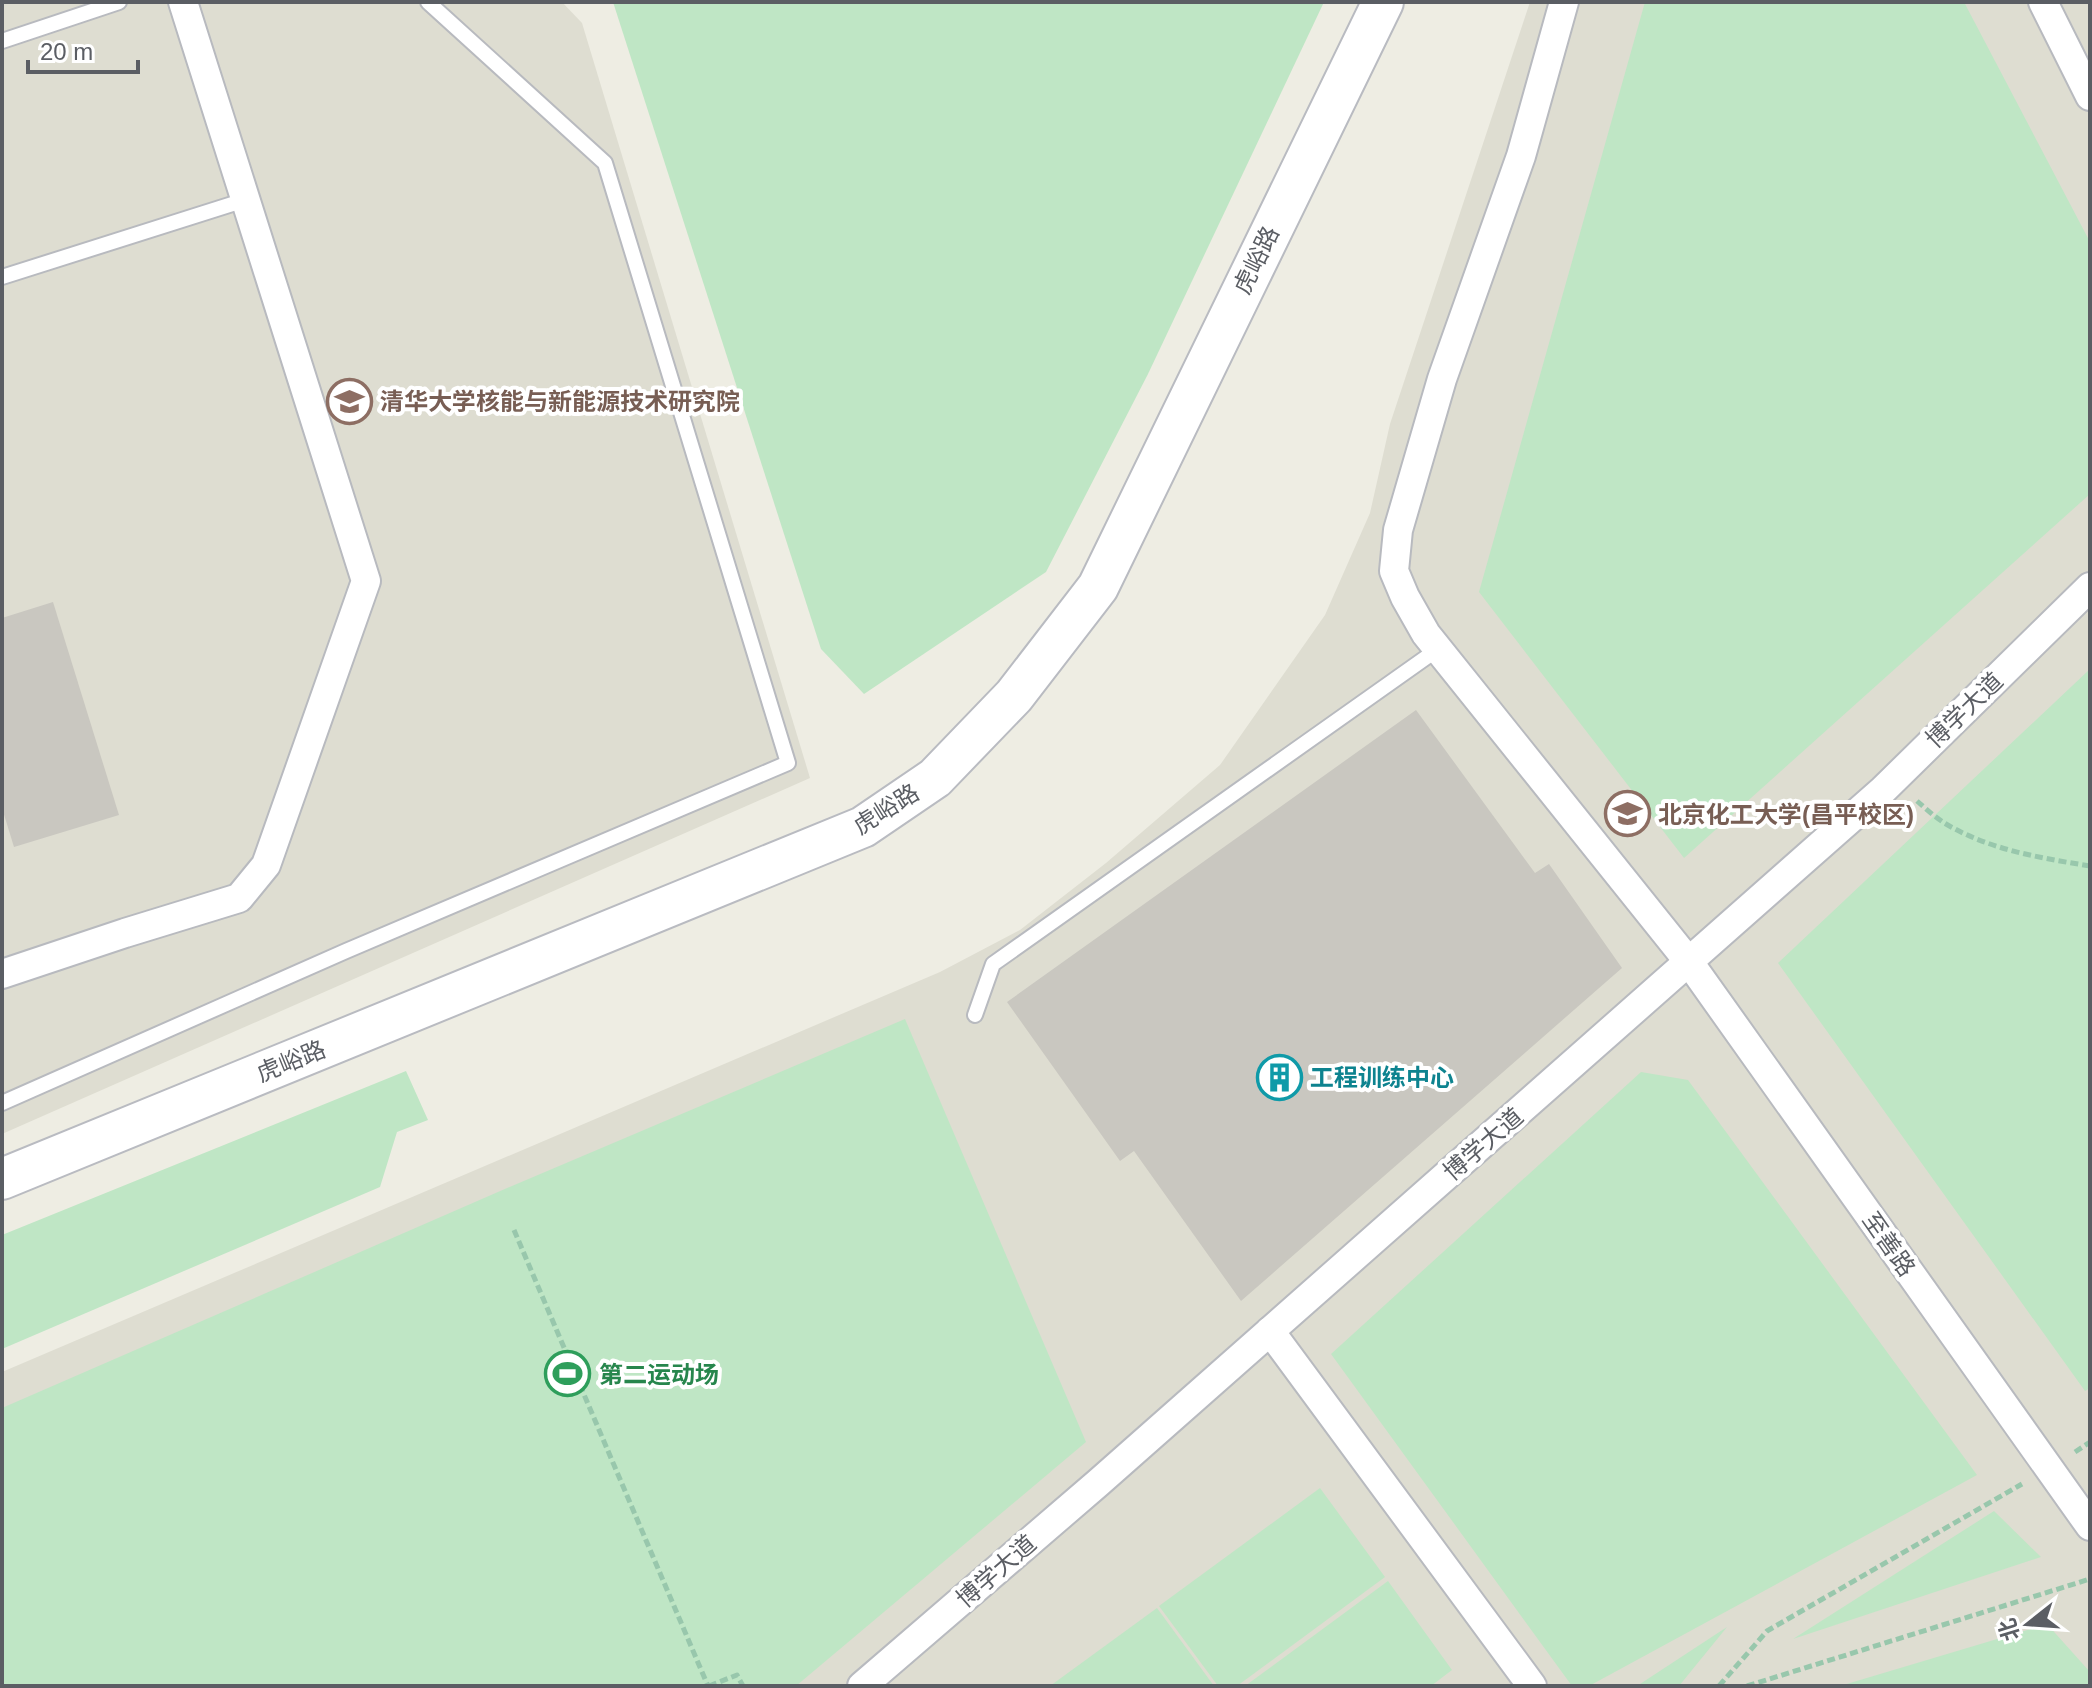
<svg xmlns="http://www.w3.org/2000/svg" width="2092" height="1688" font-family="Helvetica,'Noto Sans SC',sans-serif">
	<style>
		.education { fill: #deddd1 }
		.green { fill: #bfe6c5 }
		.building { fill: #c9c7c0 }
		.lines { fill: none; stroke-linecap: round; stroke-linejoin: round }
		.lane-casing { stroke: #b8babf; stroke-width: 18 }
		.street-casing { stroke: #b8babf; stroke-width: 32 }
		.secondary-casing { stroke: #b9bbc1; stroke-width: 44 }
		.path { stroke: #98c7ac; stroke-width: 5; stroke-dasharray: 8 4; stroke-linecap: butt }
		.lane { stroke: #fff; stroke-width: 14 }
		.street { stroke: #fff; stroke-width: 28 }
		.secondary { stroke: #fff; stroke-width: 40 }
		.labels { text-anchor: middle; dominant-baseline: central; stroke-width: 8; stroke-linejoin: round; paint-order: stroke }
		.street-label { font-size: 24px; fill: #5b5e64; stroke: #fff }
		.education-label { font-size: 24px; font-weight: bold; fill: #785e54; stroke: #fff; text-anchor: start }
		.culture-label { font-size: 24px; font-weight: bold; fill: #0d838f; stroke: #fff; text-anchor: start }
		.leisure-label { font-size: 24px; font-weight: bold; fill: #27864d; stroke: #fff; text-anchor: start }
	</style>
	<rect width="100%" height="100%" fill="#eeede3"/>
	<g class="education">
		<path d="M2 2H562L582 23 810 778 2 1134Z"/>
		<path d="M1530 2H2090V1686H2V1372L940 972 1020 930 1106 863 1220 765 1325 615 1370 513 1390 424Z"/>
	</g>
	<g class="green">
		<path d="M613 2H1324L1148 374 1046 572 864 694 821 649Z"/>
		<path d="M1645 2H1964L2090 242V494L1684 858 1479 592Z"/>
		<path d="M2090 669V1388L2085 1391 1778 963Z"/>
		<path d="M905 1019 1086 1442 796 1686H2V1408L512 1186Z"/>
		<path d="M406 1071 428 1120 397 1132 380 1187 2 1349V1235Z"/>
		<path d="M1641 1072 1688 1080 1977 1475 1589 1686H1572L1331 1354Z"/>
		<path d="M1320 1488 1385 1577 1237 1686H1218L1159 1606Z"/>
		<path d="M1994 1511 2041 1557 1793 1639Z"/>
		<path d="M1388 1581 1452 1670 1431 1686H1245Z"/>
		<path d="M1157 1608 1214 1686H1050Z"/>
		<path d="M2047 1624 2090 1672V1686H1840Z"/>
		<path d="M1727 1627 1679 1686H1637Z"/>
	</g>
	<g class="building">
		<path d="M53 602 119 815 14 847 2 808V618Z"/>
		<path d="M1416 710 1535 873 1549 864 1622 968 1241 1301 1134 1151 1120 1161 1007 1002Z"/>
	</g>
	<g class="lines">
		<defs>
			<g id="lane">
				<path d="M2 41 119 2"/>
				<path d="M2 277 245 200"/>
				<path d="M975 1015 993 964 1438 649"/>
				<path d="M2 1103 346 951 788 763 605 163 428 2"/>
			</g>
			<g id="street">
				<path d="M1564 2 1521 156 1442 379 1398 530 1394 571 1405 597 1426 634 1689 962 2090 1526"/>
				<path d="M2043 2 2090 96"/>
				<path d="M2 974 125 933 239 898 266 865 366 581 183 2"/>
				<path d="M1270 1331 1532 1686"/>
				<path d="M862 1686 1098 1483 1883 790 2090 587"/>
			</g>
			<path id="secondary" d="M2 1179 863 827 935 778 1014 696 1098 587 1383 2"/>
		</defs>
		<use href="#lane" class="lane-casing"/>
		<use href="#street" class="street-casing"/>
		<use href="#secondary" class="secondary-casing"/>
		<g class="path">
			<path d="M1917 801C1926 809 1936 818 1946 824 1990 850 2041 858 2090 866"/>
			<path d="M514 1230 708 1686"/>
			<path d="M2075 1452 2090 1442"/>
			<path d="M709 1686 737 1675 743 1686"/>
			<path d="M1719 1686 1767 1631 2022 1484"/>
			<path d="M1747 1686 2090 1579"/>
		</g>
		<use href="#lane" class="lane"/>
		<use href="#street" class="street"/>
		<use href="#secondary" class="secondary"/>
	</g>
	<defs>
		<symbol id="university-ring" viewBox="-11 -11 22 22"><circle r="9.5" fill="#fff" stroke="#8d6e63" stroke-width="1.5"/><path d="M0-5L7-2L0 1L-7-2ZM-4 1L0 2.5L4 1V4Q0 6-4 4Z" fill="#8d6e63"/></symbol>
		<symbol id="building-ring" viewBox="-11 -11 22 22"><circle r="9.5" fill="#fff" stroke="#0f9aa8" stroke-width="1.5"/><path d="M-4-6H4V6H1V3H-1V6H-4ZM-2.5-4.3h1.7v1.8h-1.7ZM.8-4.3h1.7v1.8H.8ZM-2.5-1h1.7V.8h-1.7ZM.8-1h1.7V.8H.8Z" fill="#0f9aa8"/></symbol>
		<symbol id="stadium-ring" viewBox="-11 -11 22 22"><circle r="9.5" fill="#fff" stroke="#2e9e5b" stroke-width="1.5"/><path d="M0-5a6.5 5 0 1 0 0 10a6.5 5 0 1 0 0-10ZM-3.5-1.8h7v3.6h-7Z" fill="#2e9e5b"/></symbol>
	</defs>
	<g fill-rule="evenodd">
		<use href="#university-ring" x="324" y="376" width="51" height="51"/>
		<use href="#university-ring" x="1602" y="788" width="51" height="51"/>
		<use href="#building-ring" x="1254" y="1052" width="51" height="51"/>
		<use href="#stadium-ring" x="542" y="1348" width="51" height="51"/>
	</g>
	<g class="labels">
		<g class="street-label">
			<text transform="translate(1256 260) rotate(-64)">虎峪路</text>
			<text transform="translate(1964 710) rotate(-44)">博学大道</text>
			<text transform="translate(886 809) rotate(-32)">虎峪路</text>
			<text transform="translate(291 1061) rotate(-22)">虎峪路</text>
			<text transform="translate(1483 1144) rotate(-41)">博学大道</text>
			<text transform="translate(1889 1244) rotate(55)">至善路</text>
			<text transform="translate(996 1571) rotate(-41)">博学大道</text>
		</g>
		<g class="education-label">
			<text x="380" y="401">清华大学核能与新能源技术研究院</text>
			<text x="1658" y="814">北京化工大学(昌平校区)</text>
		</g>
		<g class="culture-label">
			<text x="1310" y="1077">工程训练中心</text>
		</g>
		<g class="leisure-label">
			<text x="599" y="1374">第二运动场</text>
		</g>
	</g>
	<rect width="2092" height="1688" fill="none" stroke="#5b5e64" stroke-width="8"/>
	<g transform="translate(2028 1624) rotate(253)" stroke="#ffffff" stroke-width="6" paint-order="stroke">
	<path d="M0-6L14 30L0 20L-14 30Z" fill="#5b5e64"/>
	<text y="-12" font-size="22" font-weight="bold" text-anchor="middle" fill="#5b5e64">北</text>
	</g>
	<path d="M28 60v12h110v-12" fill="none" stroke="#5b5e64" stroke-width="4"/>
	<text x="40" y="60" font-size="24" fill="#5b5e64" stroke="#ffffff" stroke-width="6" paint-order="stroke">20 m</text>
</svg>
